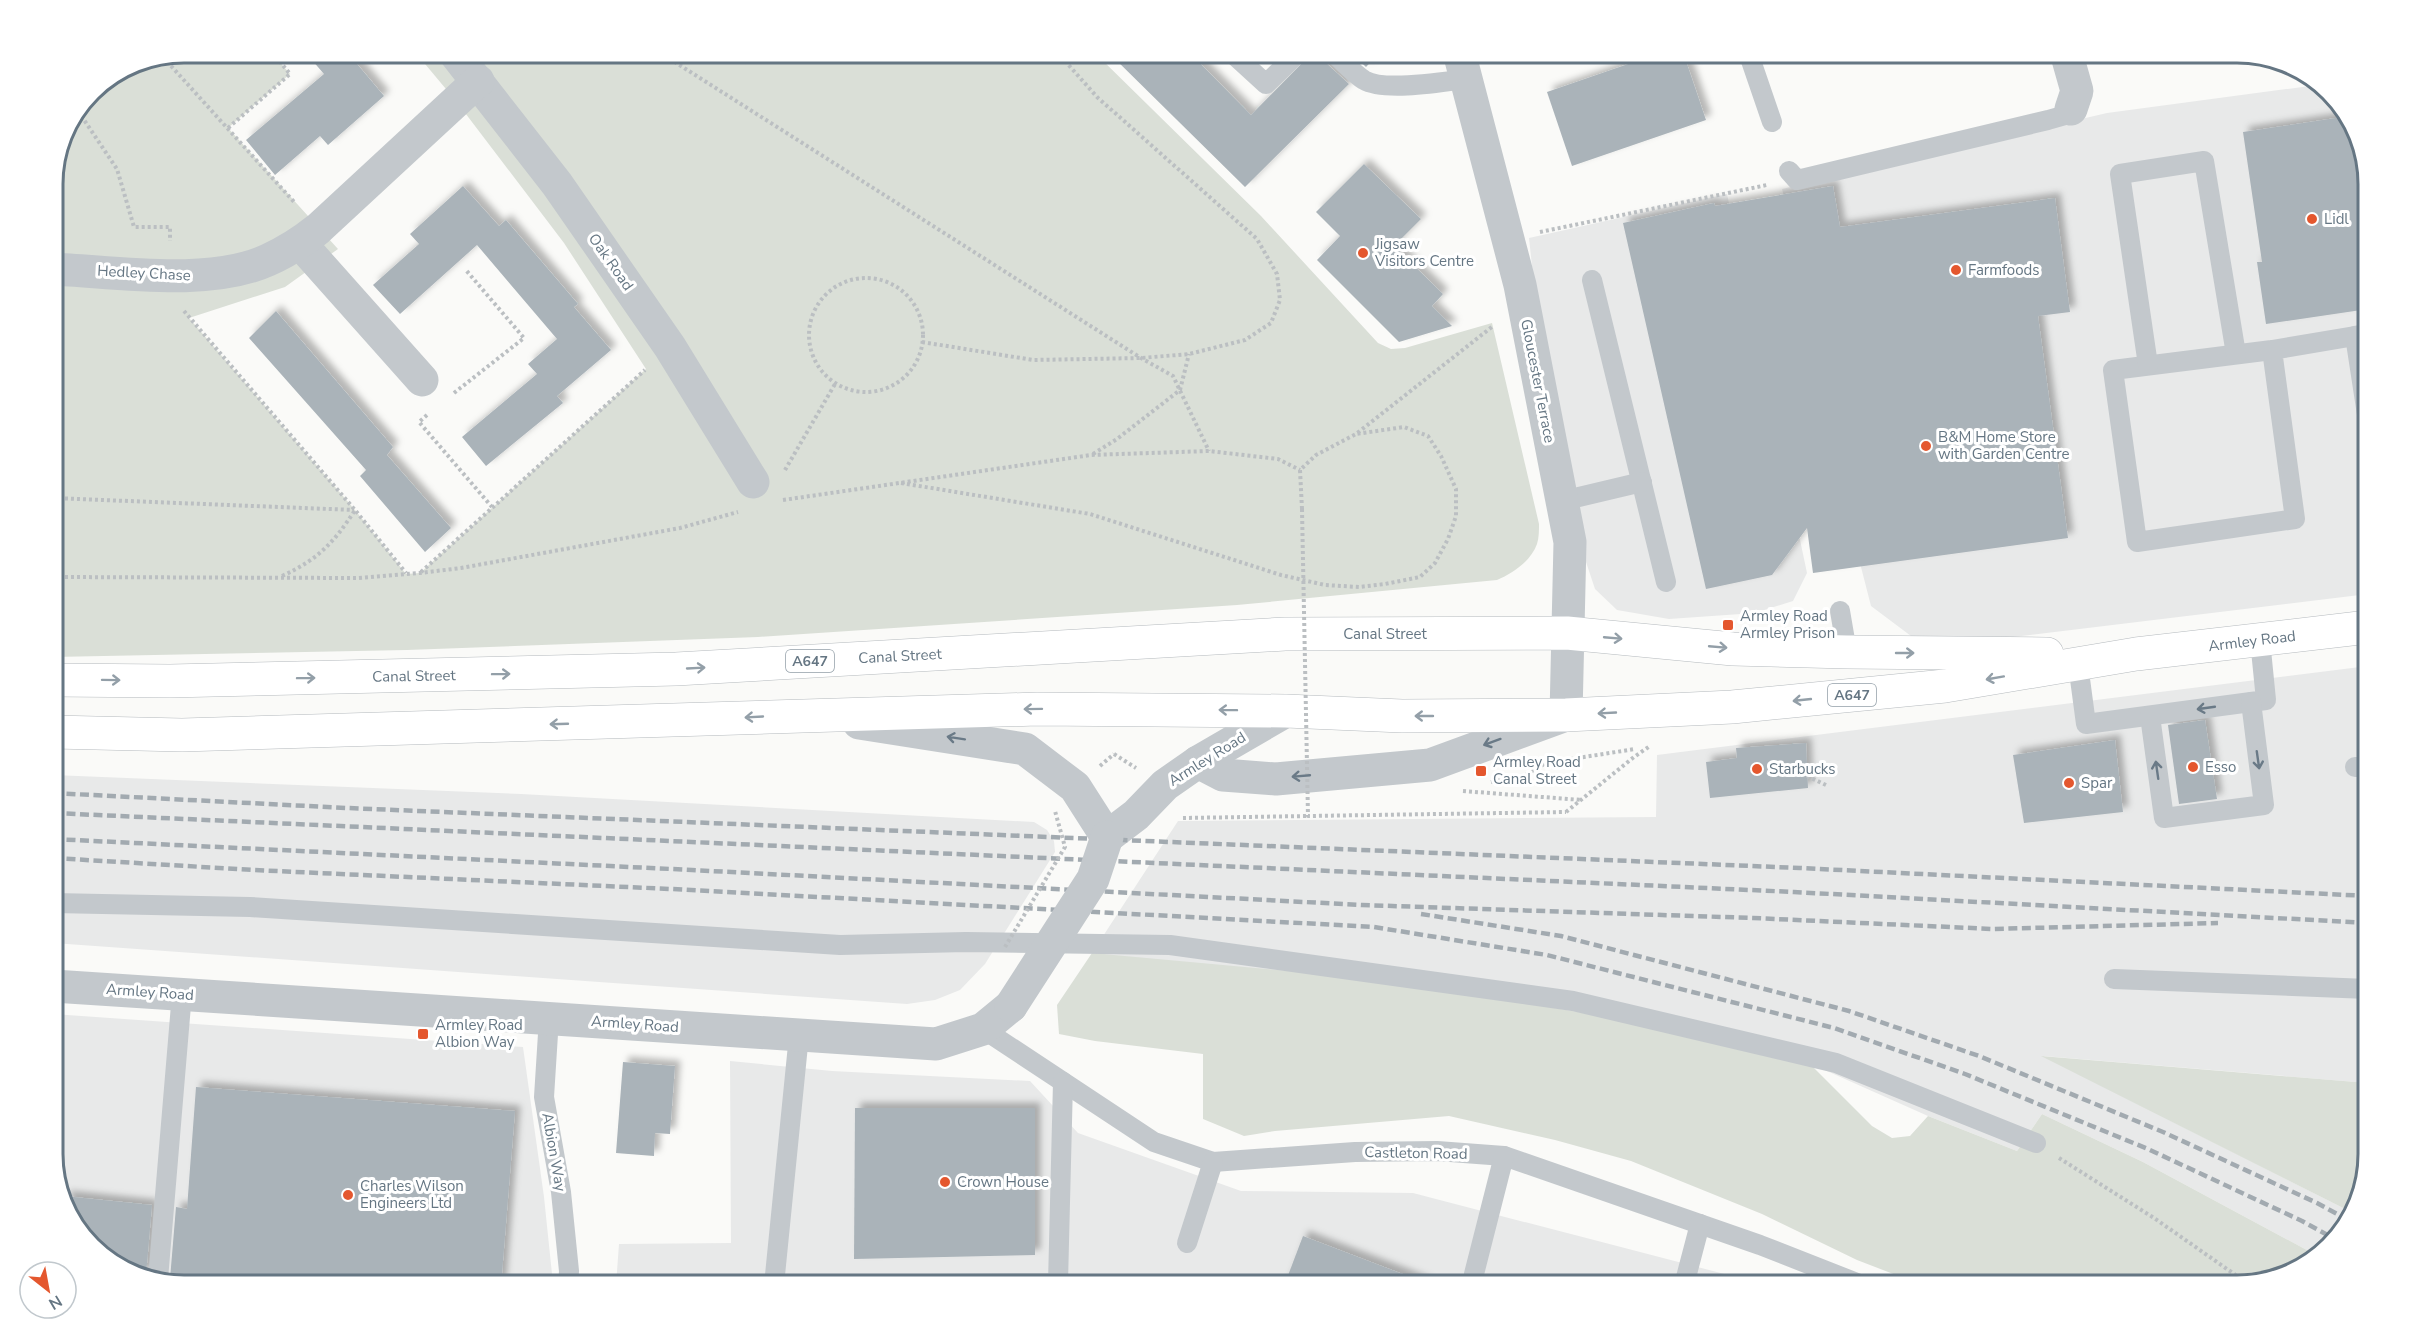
<svg xmlns="http://www.w3.org/2000/svg" width="2421" height="1338" font-family="'Nunito Sans',sans-serif">
	<style>
		.built { fill: #e8e9e9 }
		.green { fill: #dadfd7 }
		.building { fill: #aab3b9; filter: url(#shadow) }
		.lines { fill: none; stroke-linecap: round; stroke-linejoin: round }
		.primary-casing { stroke: #b5babe; stroke-width: 34 }
		.path { stroke: #bbbfc2; stroke-width: 4; stroke-dasharray: 3 3; stroke-linecap: butt }
		.service { stroke: #c3c8cc; stroke-width: 20 }
		.minor { stroke: #c3c8cc; stroke-width: 33 }
		.primary { stroke: #fff; stroke-width: 33 }
		.rail { stroke: #a2aab0; stroke-width: 4.5; stroke-dasharray: 9 4.5; stroke-linecap: butt }
		.path-bridge { stroke: #bbbfc2; stroke-width: 4; stroke-dasharray: 3 3; stroke-linecap: butt }
		.minor-bridge { stroke: #c3c8cc; stroke-width: 33 }
		.oneway { stroke: #939fa8 }
		.oneway2 { stroke: #6a7a87 }
		.poi-dot { fill: #e4572e; stroke: #fff; stroke-width: 2 }
		.labels { text-anchor: middle; dominant-baseline: central; stroke-width: 6; stroke-linejoin: round; paint-order: stroke }
		.shield { fill: #fff; stroke: #939fa8; stroke-width: 1.5 }
		.shield-label { font-size: 14px; font-weight: bold; fill: #657683 }
		.poi-label { font-size: 15px; fill: #657683; stroke: #fff; text-anchor: start }
		.street-label { font-size: 15px; fill: #657683; stroke: #fff }
		.rim { fill: none; stroke: #657683; stroke-width: 3 }
	</style>
	<defs>
		<filter id="shadow"><feDropShadow dx="5.5" dy="-5.5" stdDeviation="3" flood-color="#0004"/></filter>
	</defs>
	<rect width="100%" height="100%" fill="#fafaf8"/>
	<g class="built">
		<path d="M2317 85 2351 118 2368 176V594L1955 644 1911 636 1871 606 1861 567 1833 374 1782 189 2107 113Z"/>
		<path d="M1727 194 1807 573 1793 601 1755 613 1669 619 1617 610 1595 589 1584 556 1536 303 1529 238Z"/>
		<path d="M2368 666V1083L2043 1056 2353 1213 2351 1219 2316 1255 2143 1162 2042 1114 2017 1151 1928 1116 1809 1063 1092 953 1178 821 1656 817 1657 755Z"/>
		<path d="M53 775 521 794 1034 822 1047 830 1054 841 1055 852 985 964 960 990 935 1000 907 1004 53 943Z"/>
		<path d="M53 1014 523 1047 544 1197 552 1274 551 1285H184L119 1268 75 1227 53 1162Z"/>
		<path d="M730 1061 832 1071 1030 1081 1078 1133 1241 1191 1413 1193 1736 1277 1760 1285H616L619 1244 731 1243Z"/>
	</g>
	<g class="green">
		<path d="M415 52 1095 53 1261 216 1378 343 1391 349 1405 348 1492 323 1539 524C1539 530 1539 538 1537 544 1531 561 1513 573 1497 580L1237 605 758 637 407 650 53 657V176L63 133 91 91 134 62 184 53H272L290 74 228 128 338 249 285 287 189 318 355 510 406 574 420 573 646 369 564 243 456 101Z"/>
		<path d="M1092 953 1397 981 1589 1014 1809 1063 1872 1126 1892 1138 1910 1136 1928 1116 2017 1151 2042 1114 2143 1162 2316 1255 2303 1268 2237 1285H1922L1857 1260 1762 1214 1631 1161 1555 1140 1449 1116 1275 1131 1244 1136 1203 1119V1054L1095 1041 1059 1034 1057 1005Z"/>
		<path d="M2041 1056 2368 1083V1154L2353 1213Z"/>
	</g>
	<g class="building">
		<path d="M305 52H347L384 96 328 145 320 136 275 175 246 140 324 74Z"/>
		<path d="M1108 52H1189L1251 115 1313 52H1320L1324 61 1349 84 1245 187Z"/>
		<path d="M1350 52H1380L1366 67Z"/>
		<path d="M1663 52H1683L1706 120 1572 166 1547 92Z"/>
		<path d="M2349 116 2368 176V309L2266 324 2257 262H2262L2243 132Z"/>
		<path d="M1364 164 1421 219 1394 246 1443 294 1432 306 1452 326 1399 342 1317 260 1340 236 1316 212Z"/>
		<path d="M463 186 499 226 506 220 578 304 574 307 611 350 557 396 563 403 486 466 462 437 537 374 528 364 557 339 477 245 400 314 373 285 419 244 410 234Z"/>
		<path d="M1833 186 1840 227 2055 198 2070 312 2038 316 2068 538 1813 573 1807 528 1772 575 1706 589 1623 223 1714 203 1715 206Z"/>
		<path d="M276 311 393 447 387 455 451 528 425 552 360 476 366 470 249 338Z"/>
		<path d="M2205 720 2217 799 2179 804 2168 725Z"/>
		<path d="M2115 740 2123 812 2024 823 2013 755Z"/>
		<path d="M1806 743 1808 788 1710 798 1706 762 1737 758 1736 748Z"/>
		<path d="M623 1062 675 1066 670 1134 655 1133 654 1156 616 1153Z"/>
		<path d="M196 1087 515 1111 501 1286H261L170 1279 176 1207 187 1209Z"/>
		<path d="M855 1108H1035V1255L854 1259Z"/>
		<path d="M64 1196 152 1205 146 1275 119 1268 75 1227Z"/>
		<path d="M1303 1236 1426 1283V1286H1284Z"/>
	</g>
	<g class="lines">
		<defs>
			<g id="primary">
				<path d="M53 680 170 681 676 669 1285 634 1567 633 1733 649 1847 652 2047 654"/>
				<path d="M53 732 182 735 1037 709 1286 711 1402 716 1566 715 1732 707 1945 686 2136 654 2368 627"/>
			</g>
		</defs>
		<use href="#primary" class="primary-casing"/>
		<g class="path">
			<path d="M659 52 1141 358 1173 376 1209 451"/>
			<path d="M723 52 744 63 756 52"/>
			<path d="M163 57 295 203"/>
			<path d="M78 111 117 169 134 227H170V241"/>
			<path d="M228 128 290 74 272 52"/>
			<path d="M1540 232 1767 185"/>
			<circle cx="866" cy="335" r="57"/>
			<path d="M184 311 355 510 406 573"/>
			<path d="M922 342 1033 360 1141 358 1189 354 1245 340 1271 323 1280 300 1277 274 1257 239 1097 97 1057 52"/>
			<path d="M454 393 524 338 465 269"/>
			<path d="M427 415 419 422 492 507"/>
			<path d="M1093 454 1117 439 1180 390 1189 354"/>
			<path d="M785 470 835 384"/>
			<path d="M901 483 1090 514 1281 575 1325 585 1359 587 1385 584 1420 577 1435 563 1448 539 1456 516V489L1441 456 1428 436 1404 427 1356 434"/>
			<path d="M53 498 354 510"/>
			<path d="M783 500 1091 455 1209 451 1278 459 1300 470"/>
			<path d="M1302 509 1300 470 1316 455 1356 434 1493 326"/>
			<path d="M421 572 645 370"/>
			<path d="M282 576C317 560 334 543 355 510"/>
			<path d="M53 577 358 578 420 573 461 568 680 528 738 512"/>
			<path d="M1114 754 1136 768"/>
			<path d="M1100 766 1114 754"/>
			<path d="M1807 776 1828 786"/>
			<path d="M1491 782 1525 775 1546 763 1635 749"/>
			<path d="M1463 791 1582 800"/>
			<path d="M1566 812 1634 757 1650 746"/>
			<path d="M1183 818 1308 816"/>
			<path d="M2059 1158 2154 1218 2247 1283"/>
		</g>
		<g class="service">
			<path d="M1231 52 1266 84 1299 52"/>
			<path d="M1332 52C1343 61 1353 73 1364 80 1384 92 1443 82 1466 79"/>
			<path d="M1748 52 1772 122"/>
			<path d="M1789 171 1797 180 2048 120 2062 116 2071 109"/>
			<path d="M1592 280 1666 582"/>
			<path d="M2368 334 2355 336 2368 421"/>
			<path d="M2272 350 2295 519 2137 542 2113 370 2272 350 2355 336"/>
			<path d="M2148 365 2120 174 2204 161 2236 354"/>
			<path d="M1562 501 1642 482"/>
			<path d="M1840 611 1847 652"/>
			<path d="M2078 664 2086 724 2266 700 2260 640"/>
			<path d="M2150 716 2164 818 2264 805 2251 702"/>
			<path d="M2355 767H2368"/>
			<path d="M53 903 250 907 840 945 966 942 1170 945 1573 1001 1836 1063 2036 1143"/>
			<path d="M2114 979 2368 989"/>
			<path d="M549 1018 544 1097 561 1192 569 1271 568 1285"/>
			<path d="M983 1029 1154 1142 1213 1162 1355 1152 1437 1151 1504 1156 1760 1245 1862 1285"/>
			<path d="M1187 1243 1213 1162"/>
			<path d="M1474 1274 1504 1156"/>
			<path d="M158 1279 182 993"/>
			<path d="M928 1284 1058 1283 1063 1082"/>
			<path d="M774 1285 799 1035"/>
			<path d="M1684 1285 1700 1224"/>
		</g>
		<g class="minor">
			<path d="M454 52 557 184 670 347 753 482"/>
			<path d="M2066 52 2077 91 2071 109"/>
			<path d="M300 243 422 380"/>
			<path d="M53 269C117 272 209 287 268 260 286 252 303 241 318 229L478 81"/>
			<path d="M859 723 1025 749 1075 787 1107 837 1136 815 1165 785 1198 762 1286 711"/>
			<path d="M1198 762 1223 775 1276 779 1430 765 1566 715 1570 542 1520 285 1459 52"/>
			<path d="M53 986 936 1044 983 1029 1011 1006"/>
		</g>
		<use href="#primary" class="primary"/>
		<g class="rail">
			<path d="M53 793 347 808 1800 868 2368 896"/>
			<path d="M53 813 1794 892 2368 923"/>
			<path d="M53 839 692 870 1362 905 1753 918 1993 929 2218 923"/>
			<path d="M53 858 253 870 671 889 1374 927 1547 955 1834 1028 1965 1074 2148 1149 2302 1221 2333 1238"/>
			<path d="M1421 914 1561 936 1849 1011 1979 1056 2163 1132 2317 1203 2350 1221"/>
		</g>
		<g class="path-bridge">
			<path d="M1302 509 1308 816 1566 812"/>
			<path d="M1005 947 1065 847 1055 811"/>
		</g>
		<path class="minor-bridge" d="M1011 1006 1093 879 1107 837"/>
	</g>
	<defs><path id="oneway-shaft" d="M-6 0H5M1.5-3L5.5 0L1.5 3" fill="none" stroke-width="1.6" stroke-linecap="round" stroke-linejoin="round" transform="scale(1.5)"/></defs>
	<g class="oneway">
		<use href="#oneway-shaft" transform="translate(1613 638) rotate(5)"/>
		<use href="#oneway-shaft" transform="translate(1718 647) rotate(5)"/>
		<use href="#oneway-shaft" transform="translate(1905 653)"/>
		<use href="#oneway-shaft" transform="translate(696 668) rotate(-3)"/>
		<use href="#oneway-shaft" transform="translate(501 674) rotate(-1)"/>
		<use href="#oneway-shaft" transform="translate(306 678) rotate(-1)"/>
		<use href="#oneway-shaft" transform="translate(1995 678) rotate(170)"/>
		<use href="#oneway-shaft" transform="translate(111 680) rotate(1)"/>
		<use href="#oneway-shaft" transform="translate(1802 700) rotate(174)"/>
		<use href="#oneway-shaft" transform="translate(1033 709) rotate(179)"/>
		<use href="#oneway-shaft" transform="translate(1228 710) rotate(-179)"/>
		<use href="#oneway-shaft" transform="translate(1607 713) rotate(177)"/>
		<use href="#oneway-shaft" transform="translate(1424 716) rotate(180)"/>
		<use href="#oneway-shaft" transform="translate(754 717) rotate(177)"/>
		<use href="#oneway-shaft" transform="translate(559 724) rotate(178)"/>
	</g>
	<g class="oneway2">
		<use href="#oneway-shaft" transform="translate(2206 708) rotate(172)"/>
		<use href="#oneway-shaft" transform="translate(956 738) rotate(-171)"/>
		<use href="#oneway-shaft" transform="translate(1492 742) rotate(160)"/>
		<use href="#oneway-shaft" transform="translate(2258 760) rotate(82)"/>
		<use href="#oneway-shaft" transform="translate(2157 770) rotate(-98)"/>
		<use href="#oneway-shaft" transform="translate(1301 776) rotate(175)"/>
	</g>
	<g class="poi-dot">
		<circle cx="2312" cy="219" r="6"/>
		<circle cx="1363" cy="253" r="6"/>
		<circle cx="1956" cy="270" r="6"/>
		<circle cx="1926" cy="446" r="6"/>
		<rect x="1722" y="619" width="12" height="12" rx="3"/>
		<circle cx="2193" cy="767" r="6"/>
		<circle cx="1757" cy="769" r="6"/>
		<rect x="1475" y="765" width="12" height="12" rx="3"/>
		<circle cx="2069" cy="783" r="6"/>
		<rect x="417" y="1028" width="12" height="12" rx="3"/>
		<circle cx="945" cy="1182" r="6"/>
		<circle cx="348" cy="1195" r="6"/>
	</g>
	<g class="labels">
		<g class="shield">
			<rect x="786" y="650" width="48" height="22" rx="4.5"/>
			<rect x="1828" y="684" width="48" height="22" rx="4.5"/>
		</g>
		<g class="shield-label">
			<text x="810" y="661">A647</text>
			<text x="1852" y="695">A647</text>
		</g>
		<g class="poi-label">
			<text x="2324" y="219">Lidl</text>
			<text x="1375" y="244">Jigsaw<tspan x="1375" dy="17">Visitors Centre</tspan></text>
			<text x="1968" y="270">Farmfoods</text>
			<text x="1938" y="437">B&amp;M Home Store<tspan x="1938" dy="17">with Garden Centre</tspan></text>
			<text x="1740" y="616">Armley Road<tspan x="1740" dy="17">Armley Prison</tspan></text>
			<text x="1493" y="762">Armley Road<tspan x="1493" dy="17">Canal Street</tspan></text>
			<text x="2205" y="767">Esso</text>
			<text x="1769" y="769">Starbucks</text>
			<text x="2081" y="783">Spar</text>
			<text x="435" y="1025">Armley Road<tspan x="435" dy="17">Albion Way</tspan></text>
			<text x="957" y="1182">Crown House</text>
			<text x="360" y="1186">Charles Wilson<tspan x="360" dy="17">Engineers Ltd</tspan></text>
		</g>
		<g class="street-label">
			<text transform="translate(611 262) rotate(55)">Oak Road</text>
			<text transform="translate(144 273) rotate(3)">Hedley Chase</text>
			<text transform="translate(1538 381) rotate(79)">Gloucester Terrace</text>
			<text x="1385" y="634">Canal Street</text>
			<text transform="translate(2252 641) rotate(-7)">Armley Road</text>
			<text transform="translate(900 656) rotate(-3)">Canal Street</text>
			<text transform="translate(414 676) rotate(-1)">Canal Street</text>
			<text transform="translate(1207 759) rotate(-32)">Armley Road</text>
			<text transform="translate(150 992) rotate(4)">Armley Road</text>
			<text transform="translate(635 1024) rotate(4)">Armley Road</text>
			<text transform="translate(554 1152) rotate(80)">Albion Way</text>
			<text transform="translate(1416 1153) rotate(1)">Castleton Road</text>
		</g>
	</g>
	<path d="M0 0H2421V1338H0ZM184 63H2237A121 121 0 0 1 2358 184V1154A121 121 0 0 1 2237 1275H184A121 121 0 0 1 63 1154V184A121 121 0 0 1 184 63Z" fill="#fff" fill-rule="evenodd"/>
	<path class="rim" d="M184 63H2237A121 121 0 0 1 2358 184V1154A121 121 0 0 1 2237 1275H184A121 121 0 0 1 63 1154V184A121 121 0 0 1 184 63Z"/>
	<g transform="translate(48 1290) rotate(149)"><circle r="28" fill="#ffffff" stroke="#c1c8cd" stroke-width="1.5"/>
	<path d="M0-4.5L10 22L0 15L-10 22Z" fill="#e4572e"/>
	<text y="-9" font-size="16" font-weight="bold" text-anchor="middle" fill="#657683">N</text>
	</g>
</svg>
